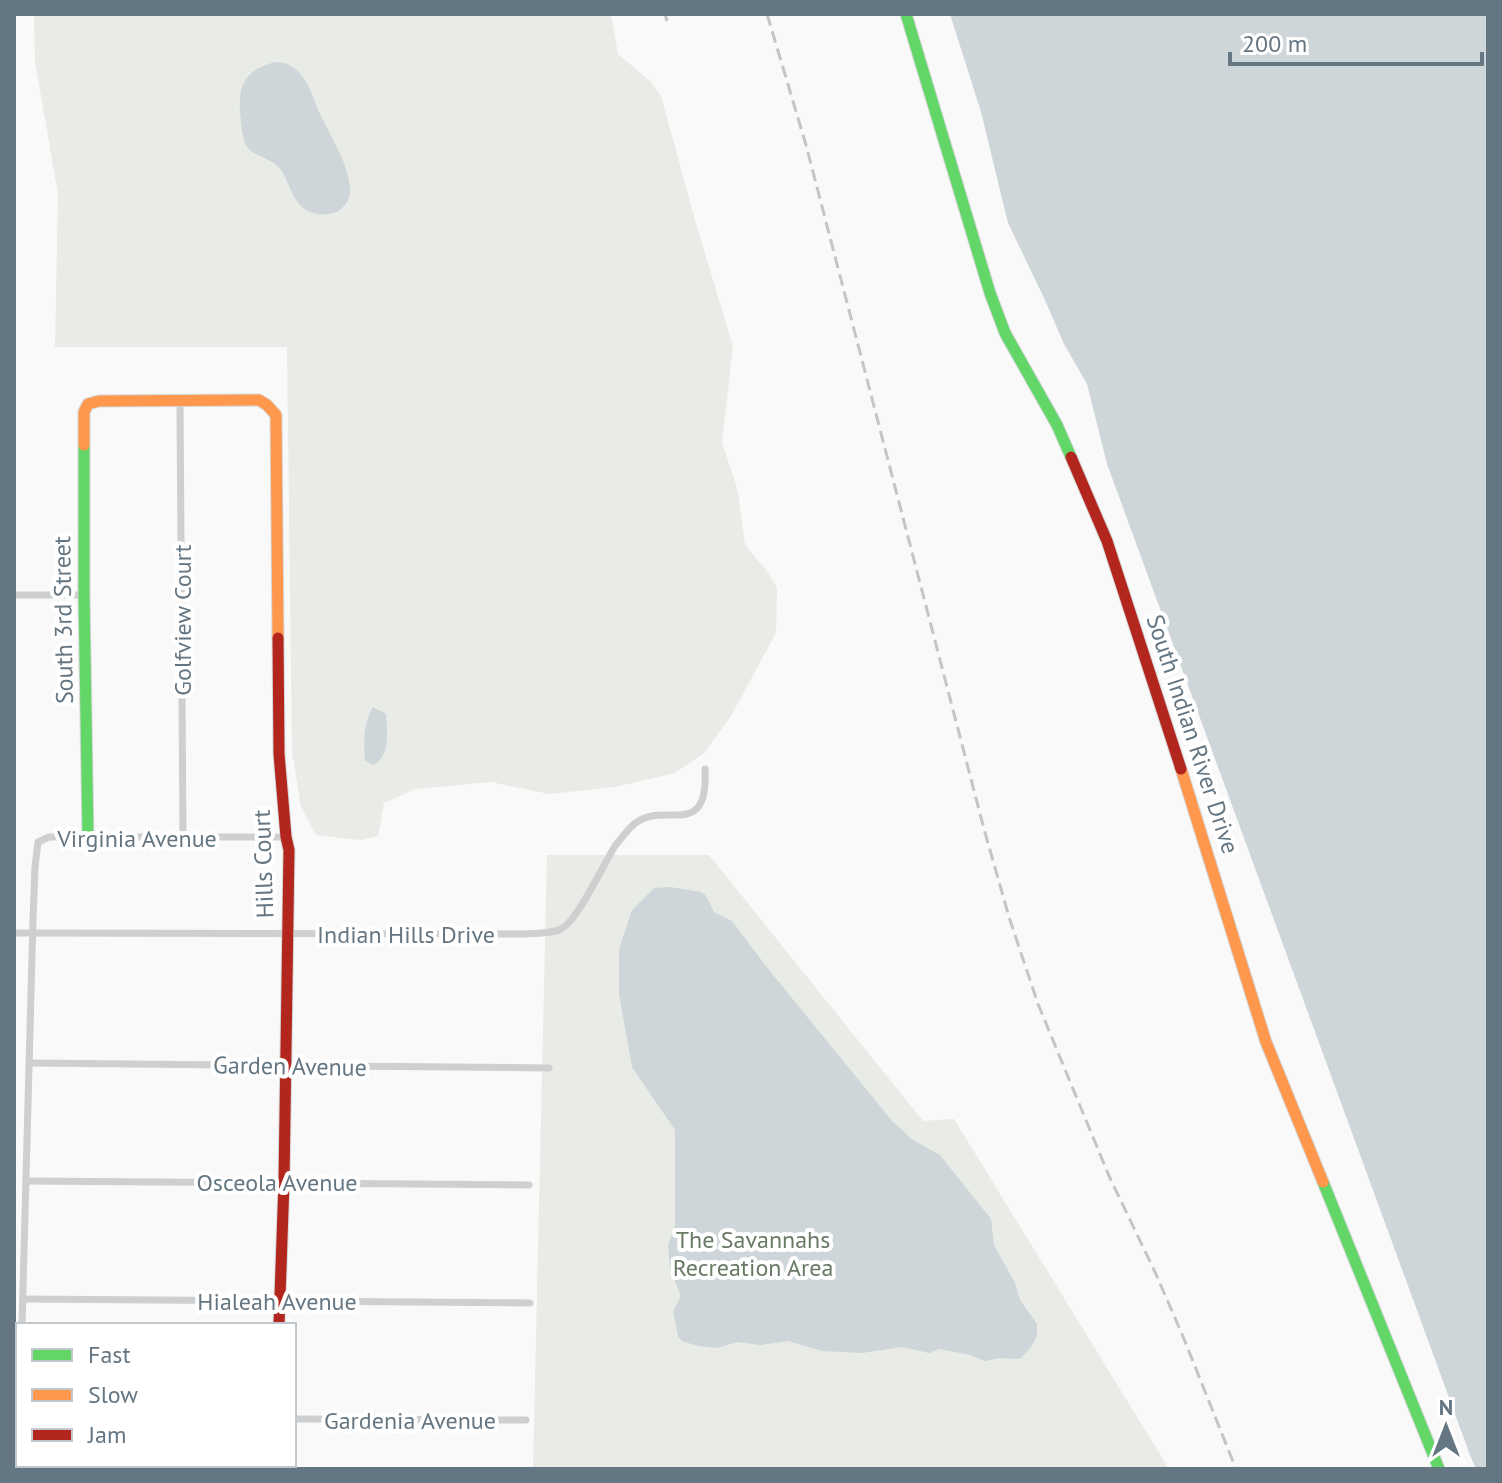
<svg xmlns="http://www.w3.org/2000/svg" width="1502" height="1483" font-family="'PT Sans',sans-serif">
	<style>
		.green { fill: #e8ebe6 }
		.water { fill: #ced6d9 }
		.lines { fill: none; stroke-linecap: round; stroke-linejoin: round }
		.fast-casing { stroke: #d5d6d7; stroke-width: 13 }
		.slow-casing { stroke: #d5d6d7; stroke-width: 13 }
		.jam-casing { stroke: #d5d6d7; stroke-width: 13 }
		.street { stroke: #cecfd0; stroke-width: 7 }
		.fast { stroke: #63d668; stroke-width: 11 }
		.slow { stroke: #ff974d; stroke-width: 11 }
		.jam { stroke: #b3261e; stroke-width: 11 }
		.rail { stroke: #c3c5c6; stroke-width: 3; stroke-dasharray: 12 6; stroke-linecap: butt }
		.labels { text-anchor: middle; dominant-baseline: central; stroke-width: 8; stroke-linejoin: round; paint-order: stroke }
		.street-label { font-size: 24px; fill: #657683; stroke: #fff }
		.park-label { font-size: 24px; fill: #687a64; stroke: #fff }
	</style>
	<rect width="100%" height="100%" fill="#f9f9f9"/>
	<g class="green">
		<path d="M34 14H611L618 54 651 82 661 96 697 227 733 346 722 443 738 491 745 545 767 571 777 588 776 633 731 716 704 753 675 773 615 787 549 794 491 782 415 789 384 803 378 836 360 840 316 835 301 807 292 752 287 347H55L58 194 35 61Z"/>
		<path d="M547 855H709L923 1121 954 1119 1169 1469H533Z"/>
	</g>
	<g class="water">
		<path d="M950 14H1488V1469H1476L1470 1455 1107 464 1087 384 1064 344 1044 298 1008 223 981 112Z"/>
		<path d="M276 62C287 62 295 67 302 76 311 87 314 101 320 114 329 135 367 190 341 209 335 214 326 215 318 214 293 210 292 187 281 170 273 159 260 158 250 150 243 144 242 130 241 121 237 90 241 70 276 62Z"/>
		<path d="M373 707 386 714C387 730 391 759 372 765L365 760C363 743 364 721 373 707Z"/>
		<path d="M670 887 701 892 706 896 714 912 732 921 769 970 893 1122 913 1140 940 1155 991 1219 994 1245 1015 1283 1020 1300 1037 1324V1336L1031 1347 1020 1359 999 1358 985 1361 970 1355 940 1349 929 1353 902 1347 862 1353 822 1351 788 1341 761 1345 737 1342 717 1348 699 1346 684 1342 678 1337 673 1311 681 1296 670 1269 668 1245 675 1226V1130L632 1067 619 994V949L632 910 654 888Z"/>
	</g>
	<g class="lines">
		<defs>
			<g id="fast">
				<path d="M906 14 990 293 1005 333 1057 425 1071 457"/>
				<path d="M84 445V595L88 838"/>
				<path d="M1323 1182 1439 1469"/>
			</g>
			<g id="slow">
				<path d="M84 445V412L88 404 99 401 259 400 267 405 276 415 278 638"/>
				<path d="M1181 769 1266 1042 1323 1182"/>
			</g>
			<g id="jam">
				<path d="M1071 457 1107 541 1181 769"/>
				<path d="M278 638 279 754 286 837 289 850 284 1182 279 1325"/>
			</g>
		</defs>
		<use href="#fast" class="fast-casing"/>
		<use href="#slow" class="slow-casing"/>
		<use href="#jam" class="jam-casing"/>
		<g class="street">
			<path d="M180 401 183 838"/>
			<path d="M14 595H84"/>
			<path d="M14 933 518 934C531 933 548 935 561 929 578 920 603 865 615 846 620 840 625 833 631 827 660 796 709 845 705 769"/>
			<path d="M30 1063 549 1068"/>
			<path d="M26 1181 529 1185"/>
			<path d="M23 1299 530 1303"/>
			<path d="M22 1325 33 919 35 867 38 842 49 837H286"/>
			<path d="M294 1419 526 1420"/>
			<path d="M14 1420 18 1425"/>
			<path d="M14 1446 18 1444"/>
			<path d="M41 1465 43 1469"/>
			<path d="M71 1465 74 1469"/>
			<path d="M275 1469V1465"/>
		</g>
		<use href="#fast" class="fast"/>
		<use href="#slow" class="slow"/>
		<use href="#jam" class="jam"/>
		<g class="rail">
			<path d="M665 14 667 21"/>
			<path d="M767 14 806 145 984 829 1009 917 1038 1004 1109 1176 1155 1272 1182 1334 1236 1469"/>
		</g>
	</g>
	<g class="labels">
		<g class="street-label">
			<text transform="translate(63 620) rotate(-91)">South 3rd Street</text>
			<text transform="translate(182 620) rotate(-90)">Golfview Court</text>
			<text transform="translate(1193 734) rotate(72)">South Indian River Drive</text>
			<text x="137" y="838">Virginia Avenue</text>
			<text transform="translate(263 864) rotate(-92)">Hills Court</text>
			<text x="406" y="934">Indian Hills Drive</text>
			<text transform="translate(290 1066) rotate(1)">Garden Avenue</text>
			<text x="277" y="1182">Osceola Avenue</text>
			<text x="277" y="1301">Hialeah Avenue</text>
			<text x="410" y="1420">Gardenia Avenue</text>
		</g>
		<g class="park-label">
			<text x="753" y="1239">The Savannahs<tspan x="753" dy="28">Recreation Area</tspan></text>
		</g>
	</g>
	<rect width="1502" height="1483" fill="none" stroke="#657683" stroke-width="32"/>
	<rect x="16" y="1323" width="280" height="144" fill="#ffffff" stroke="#c1c8cd" stroke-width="2"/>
	<rect x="32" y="1349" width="40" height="12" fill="#63d668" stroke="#c1c8cd" stroke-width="2"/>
	<text x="88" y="1363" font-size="24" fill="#657683">Fast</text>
	<rect x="32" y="1389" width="40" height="12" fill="#ff974d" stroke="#c1c8cd" stroke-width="2"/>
	<text x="88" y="1403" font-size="24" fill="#657683">Slow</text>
	<rect x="32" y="1429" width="40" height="12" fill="#b3261e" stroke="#c1c8cd" stroke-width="2"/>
	<text x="88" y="1443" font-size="24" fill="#657683">Jam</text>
	<g transform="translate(1446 1427)" stroke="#ffffff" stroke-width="6" paint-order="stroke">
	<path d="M0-6L14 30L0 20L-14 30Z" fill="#657683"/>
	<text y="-12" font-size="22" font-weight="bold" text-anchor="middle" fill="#657683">N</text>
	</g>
	<path d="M1230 52v12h252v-12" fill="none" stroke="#657683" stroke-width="4"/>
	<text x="1242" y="52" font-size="24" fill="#657683" stroke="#ffffff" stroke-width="6" paint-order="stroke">200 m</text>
</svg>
